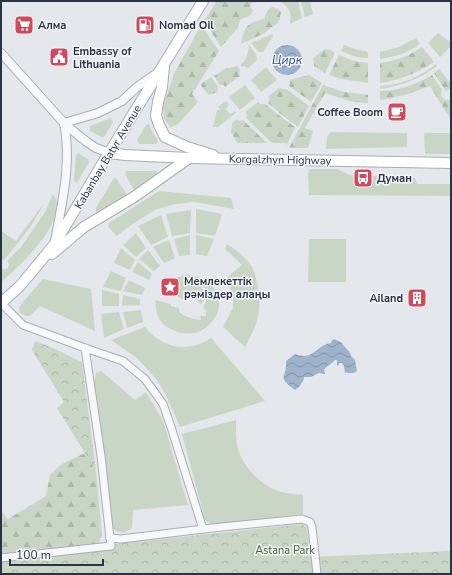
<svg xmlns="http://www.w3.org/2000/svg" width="452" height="575" font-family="'Nunito Sans',sans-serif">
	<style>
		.green { fill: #c9d6c5 }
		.forest { fill: url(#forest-firs) }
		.park { fill: url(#park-crowns) }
		.water { fill: url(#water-waves) }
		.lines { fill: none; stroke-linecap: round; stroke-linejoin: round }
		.minor-casing { stroke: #a9aeb7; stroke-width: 9 }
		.tertiary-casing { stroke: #a9aeb7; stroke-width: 10 }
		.secondary-casing { stroke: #a9aeb7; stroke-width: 12 }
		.minor { stroke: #f7f8fa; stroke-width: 7 }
		.tertiary { stroke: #f7f8fa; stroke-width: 8 }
		.secondary { stroke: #fff; stroke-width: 10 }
		.labels { text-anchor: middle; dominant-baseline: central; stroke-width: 3; stroke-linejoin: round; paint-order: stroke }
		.poi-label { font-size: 11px; font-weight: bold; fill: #2b3445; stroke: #f4f6f9; text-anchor: start }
		.street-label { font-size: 11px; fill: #2b3445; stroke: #f4f6f9 }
		.park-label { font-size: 11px; fill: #3f6138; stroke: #f4f6f9 }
		.water-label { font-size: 12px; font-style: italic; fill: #34527a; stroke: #f4f6f9 }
	</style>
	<defs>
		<pattern id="forest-firs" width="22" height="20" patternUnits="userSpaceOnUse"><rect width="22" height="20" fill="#c9d6c5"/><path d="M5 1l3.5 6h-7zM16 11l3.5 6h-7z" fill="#adb8ab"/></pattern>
		<pattern id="park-crowns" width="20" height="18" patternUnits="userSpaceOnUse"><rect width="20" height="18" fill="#c9d6c5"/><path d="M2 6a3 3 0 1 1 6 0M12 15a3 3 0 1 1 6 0" fill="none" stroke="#adb8ab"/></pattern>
		<pattern id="water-waves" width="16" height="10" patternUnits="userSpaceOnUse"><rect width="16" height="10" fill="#9fb4cc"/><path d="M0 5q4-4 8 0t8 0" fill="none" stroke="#8293a7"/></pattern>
	</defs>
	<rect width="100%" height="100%" fill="#e4e7ec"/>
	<g class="green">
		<path d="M283 1H298L302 18 290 24C291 13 291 9 282 3Z"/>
		<path d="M301 1H310L313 14 305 17Z"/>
		<path d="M438 33 451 43V46L440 57 428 43Z"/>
		<path d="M272 34 273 36 263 52H259L251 43Z"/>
		<path d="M416 38 420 44C407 53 395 57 380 59V52L399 47Z"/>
		<path d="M249 45 256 54 257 60 248 68 243 66 242 67 240 65C247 60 248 53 249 45Z"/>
		<path d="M344 45 358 50 366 51 368 53V58L356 57 341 51Z"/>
		<path d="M436 64 437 66C420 79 401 86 380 89V86C401 85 419 77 436 64Z"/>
		<path d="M266 67 277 80 261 92 251 80Z"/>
		<path d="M245 85 255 98 240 110 229 97Z"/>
		<path d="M226 101 229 104 226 109 230 114 235 111 236 113 218 127H213L217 110H221L218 107Z"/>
		<path d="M111 118 113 122 104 137H102L90 131V126Z"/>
		<path d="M149 124 153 133 158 141 156 144H139L137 140 146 125Z"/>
		<path d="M331 132 407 133V147L326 149 327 137Z"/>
		<path d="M426 133H451V154H425L424 134Z"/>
		<path d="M78 153 88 159 89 162 77 183 74 181 76 155Z"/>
		<path d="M310 169H337L350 175 415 178 417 184H451V196L309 195 308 173Z"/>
		<path d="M126 171H156L158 175 134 190 125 174Z"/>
		<path d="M114 178H116L127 195 99 213H96V208Z"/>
		<path d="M159 191 231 198 234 209 194 202 175 204 155 210 131 225 117 236 108 227 109 223Z"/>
		<path d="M53 194C72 218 18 268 1 282L2 269C6 270 8 269 9 264L7 261 21 247 45 212Z"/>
		<path d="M44 203C35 223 18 243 4 260H1V231L16 241Z"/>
		<path d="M196 209 222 214 215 236 196 233Z"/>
		<path d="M191 210 190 233 172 236 166 214Z"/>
		<path d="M161 215 168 237 151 245 138 226Z"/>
		<path d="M136 233 146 248 136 257 123 245Z"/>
		<path d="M190 235V255L179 256 174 239Z"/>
		<path d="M196 235 214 239 207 256 196 254Z"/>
		<path d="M309 239H346V282H308Z"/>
		<path d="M169 240 175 258 164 263 153 247Z"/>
		<path d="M227 244C236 250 244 256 250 264 254 269 255 276 257 282 263 308 258 324 245 347L223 327 233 308V296L226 278 242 265 225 249Z"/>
		<path d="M121 248 135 260 130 270 114 263Z"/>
		<path d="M148 250 160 266 154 271 139 259Z"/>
		<path d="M138 262 152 274 149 280 132 272Z"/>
		<path d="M111 271 126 278 121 291 103 287Z"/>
		<path d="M184 275C203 274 220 285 219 305 219 310 217 315 214 319 203 334 189 337 173 330 159 324 156 315 155 300L171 304V306L179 308V312C183 316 195 320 201 320L200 316H206V310L203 307C204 305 206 303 206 301 212 287 192 275 180 279 195 279 205 283 204 301L200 304C197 297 191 296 185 301L166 289 169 284 176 281 172 282V280Z"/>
		<path d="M43 279 91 289 95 331 40 306 30 316H26L20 313 19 307Z"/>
		<path d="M129 280 145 288 142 295 123 291Z"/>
		<path d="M102 290 119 294V306H102Z"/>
		<path d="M123 295 140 299V305L122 306Z"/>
		<path d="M141 310 143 322 127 328 123 312Z"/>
		<path d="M119 312 124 329 104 338 101 314Z"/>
		<path d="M145 327C163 349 187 353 211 338L265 401 180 427 165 393 156 379 137 358 111 340Z"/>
		<path d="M101 371 135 400 146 392 161 417 164 424 188 505 133 510 132 528C124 534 121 534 112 528L94 386 96 373Z"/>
		<path d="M236 420C236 428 236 437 237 445 241 464 256 480 273 489 282 493 293 494 303 495V514L216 524 210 523 205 520 182 434Z"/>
	</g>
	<g class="forest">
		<path d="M217 1H257L256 2 252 3 250 6 251 8 253 10 251 15 240 20 238 28 221 47 204 21Z"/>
		<path d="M272 7 278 9 281 12 279 22 263 34 241 44C244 27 247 23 264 19L268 10Z"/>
		<path d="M201 25 219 51 192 94 198 102 177 125 170 127 164 118 163 106 174 74Z"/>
		<path d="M422 47 434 62C417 73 400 80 380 83V63C399 60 406 57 422 47Z"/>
		<path d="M325 49 331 50 335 53 325 73 314 66V62L313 58Z"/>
		<path d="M339 55 354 61 368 63V83L342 79 329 75Z"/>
		<path d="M237 66 240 70 239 73 240 76 225 87 224 85H220L214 76 226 68H230Z"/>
		<path d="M439 69 451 84V88L446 91 434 73Z"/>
		<path d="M309 75 322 83 311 102 289 86 290 83V80Z"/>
		<path d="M432 75 442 90 441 95C443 99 445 100 449 100L451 103V117H449L430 86C414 92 398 98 380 100V91C398 91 416 85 432 75Z"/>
		<path d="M211 77 218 87 217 92 209 95 201 86 202 83Z"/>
		<path d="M323 85 344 92 368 95V103L353 102 325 93 305 128 313 131 308 148H289Z"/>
		<path d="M279 88 284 89H286L309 106 298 127 282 115 268 103 270 99 268 97Z"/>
		<path d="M258 102 260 104H265L280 116 295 127 287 145 285 143H272L246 118 247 116 246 111Z"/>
		<path d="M237 119 239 121 243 120 267 143H238L231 133 232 123Z"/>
		<path d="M85 453 96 471 102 535 98 545 1 556V511L8 519 46 496 50 475 60 465Z"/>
	</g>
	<g class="park">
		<path d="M35 341C51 346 66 355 82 362L96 471 57 408 64 402 32 350Z"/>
		<path d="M302 524 307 528 310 557 451 551V574H1V556Z"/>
	</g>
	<g class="water">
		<circle cx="287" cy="60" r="15"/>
		<path d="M334 339C343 343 340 341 345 347 348 351 350 351 351 356L355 360 357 371 354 373H348L346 372 345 374 344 366 342 363H339L338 366 337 365V360H335C332 364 327 365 324 370L325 374 319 373 311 377H304L303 382H302L300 386 295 390C276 376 287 379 286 361L295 354C298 355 302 356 305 356 315 355 320 344 331 343L332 340Z"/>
	</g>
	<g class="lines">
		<defs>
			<g id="minor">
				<path d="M1 303 23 325 85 348 123 361 145 379 163 404 171 427 203 529"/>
				<path d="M85 348 101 456 110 538"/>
				<path d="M1 558 111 546 110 538 121 539 212 528 302 519 310 522 312 527 317 574"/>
			</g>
			<g id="tertiary">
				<path d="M1 53 64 123 78 135 87 142 96 148 110 153"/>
				<path d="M64 123 98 113 122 101 137 87 157 73"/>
				<path d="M55 241C62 203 72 162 64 123"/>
			</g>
			<g id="secondary">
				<path d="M164 67 162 87 158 102 156 116 159 125 165 137 187 147 213 155"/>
				<path d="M110 153 125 155 189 158 451 163"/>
				<path d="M52 254 84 227 134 197 189 158"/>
				<path d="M1 303 20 286 54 245 104 161 203 1"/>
			</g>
		</defs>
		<use href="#minor" class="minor-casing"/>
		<use href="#tertiary" class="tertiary-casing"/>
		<use href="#secondary" class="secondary-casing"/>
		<use href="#minor" class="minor"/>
		<use href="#tertiary" class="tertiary"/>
		<use href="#secondary" class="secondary"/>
	</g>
	<defs>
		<symbol id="supermarket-square" viewBox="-11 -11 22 22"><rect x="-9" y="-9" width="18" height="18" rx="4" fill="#d1495b" stroke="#f4f6f9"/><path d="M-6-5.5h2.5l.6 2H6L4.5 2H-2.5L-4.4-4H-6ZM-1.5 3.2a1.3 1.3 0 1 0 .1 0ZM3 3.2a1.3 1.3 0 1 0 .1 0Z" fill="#fff"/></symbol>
		<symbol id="fuel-square" viewBox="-11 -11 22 22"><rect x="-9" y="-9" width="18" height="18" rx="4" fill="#d1495b" stroke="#f4f6f9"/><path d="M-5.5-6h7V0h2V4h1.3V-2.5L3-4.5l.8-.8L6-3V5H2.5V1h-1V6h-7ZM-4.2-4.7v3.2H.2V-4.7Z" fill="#fff"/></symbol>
		<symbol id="civic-square" viewBox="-11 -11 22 22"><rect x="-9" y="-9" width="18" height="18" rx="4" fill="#d1495b" stroke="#f4f6f9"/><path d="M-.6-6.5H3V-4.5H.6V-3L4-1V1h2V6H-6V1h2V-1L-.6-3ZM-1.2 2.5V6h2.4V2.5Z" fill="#fff"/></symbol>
		<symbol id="cafe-square" viewBox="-11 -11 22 22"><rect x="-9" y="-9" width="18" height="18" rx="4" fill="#d1495b" stroke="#f4f6f9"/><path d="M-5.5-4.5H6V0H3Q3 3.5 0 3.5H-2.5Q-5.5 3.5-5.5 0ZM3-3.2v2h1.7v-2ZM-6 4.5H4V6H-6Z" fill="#fff"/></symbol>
		<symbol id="bus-square" viewBox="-11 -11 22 22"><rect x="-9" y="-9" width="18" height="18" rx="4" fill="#d1495b" stroke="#f4f6f9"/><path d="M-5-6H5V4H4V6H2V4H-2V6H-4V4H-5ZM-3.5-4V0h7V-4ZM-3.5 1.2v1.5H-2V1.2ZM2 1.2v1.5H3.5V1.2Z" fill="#fff"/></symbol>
		<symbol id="sight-square" viewBox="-11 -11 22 22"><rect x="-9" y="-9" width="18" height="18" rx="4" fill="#d1495b" stroke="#f4f6f9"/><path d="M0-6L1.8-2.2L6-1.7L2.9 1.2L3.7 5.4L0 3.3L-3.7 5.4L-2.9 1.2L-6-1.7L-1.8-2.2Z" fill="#fff"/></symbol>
		<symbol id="building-square" viewBox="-11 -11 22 22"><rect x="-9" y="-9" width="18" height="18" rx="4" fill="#d1495b" stroke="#f4f6f9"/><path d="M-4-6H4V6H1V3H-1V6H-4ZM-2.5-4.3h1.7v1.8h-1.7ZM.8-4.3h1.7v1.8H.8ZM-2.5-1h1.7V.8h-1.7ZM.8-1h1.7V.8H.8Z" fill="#fff"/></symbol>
	</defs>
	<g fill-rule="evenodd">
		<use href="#supermarket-square" x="13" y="14" width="22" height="22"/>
		<use href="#fuel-square" x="134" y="14" width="22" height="22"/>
		<use href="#civic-square" x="48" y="46" width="22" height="22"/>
		<use href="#cafe-square" x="386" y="101" width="22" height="22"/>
		<use href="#bus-square" x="352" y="167" width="22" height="22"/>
		<use href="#sight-square" x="159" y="276" width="22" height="22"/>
		<use href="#building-square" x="406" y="287" width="22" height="22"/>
	</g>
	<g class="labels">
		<g class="poi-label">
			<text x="38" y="25">Алма</text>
			<text x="159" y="25">Nomad Oil</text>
			<text x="73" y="51">Embassy of<tspan x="73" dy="13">Lithuania</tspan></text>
			<text x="383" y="112" text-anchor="end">Coffee Boom</text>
			<text x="377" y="178">Думан</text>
			<text x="184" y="281">Мемлекеттік<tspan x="184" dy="13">рәміздер алаңы</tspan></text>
			<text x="403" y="298" text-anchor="end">Ailand</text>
		</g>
		<g class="street-label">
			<text transform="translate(108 157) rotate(-59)">Kabanbay Batyr Avenue</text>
			<text transform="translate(280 160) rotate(1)">Korgalzhyn Highway</text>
		</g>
		<g class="park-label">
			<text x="285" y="550">Astana Park</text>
		</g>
		<g class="water-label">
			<text x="287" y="60">Цирк</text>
		</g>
	</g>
	<rect width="452" height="575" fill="none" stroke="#2b3445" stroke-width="4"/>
	<path d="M10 559v6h93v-6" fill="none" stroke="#2b3445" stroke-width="2"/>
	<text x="16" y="559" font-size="12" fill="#2b3445" stroke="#f4f6f9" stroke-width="3" paint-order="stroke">100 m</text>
</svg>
